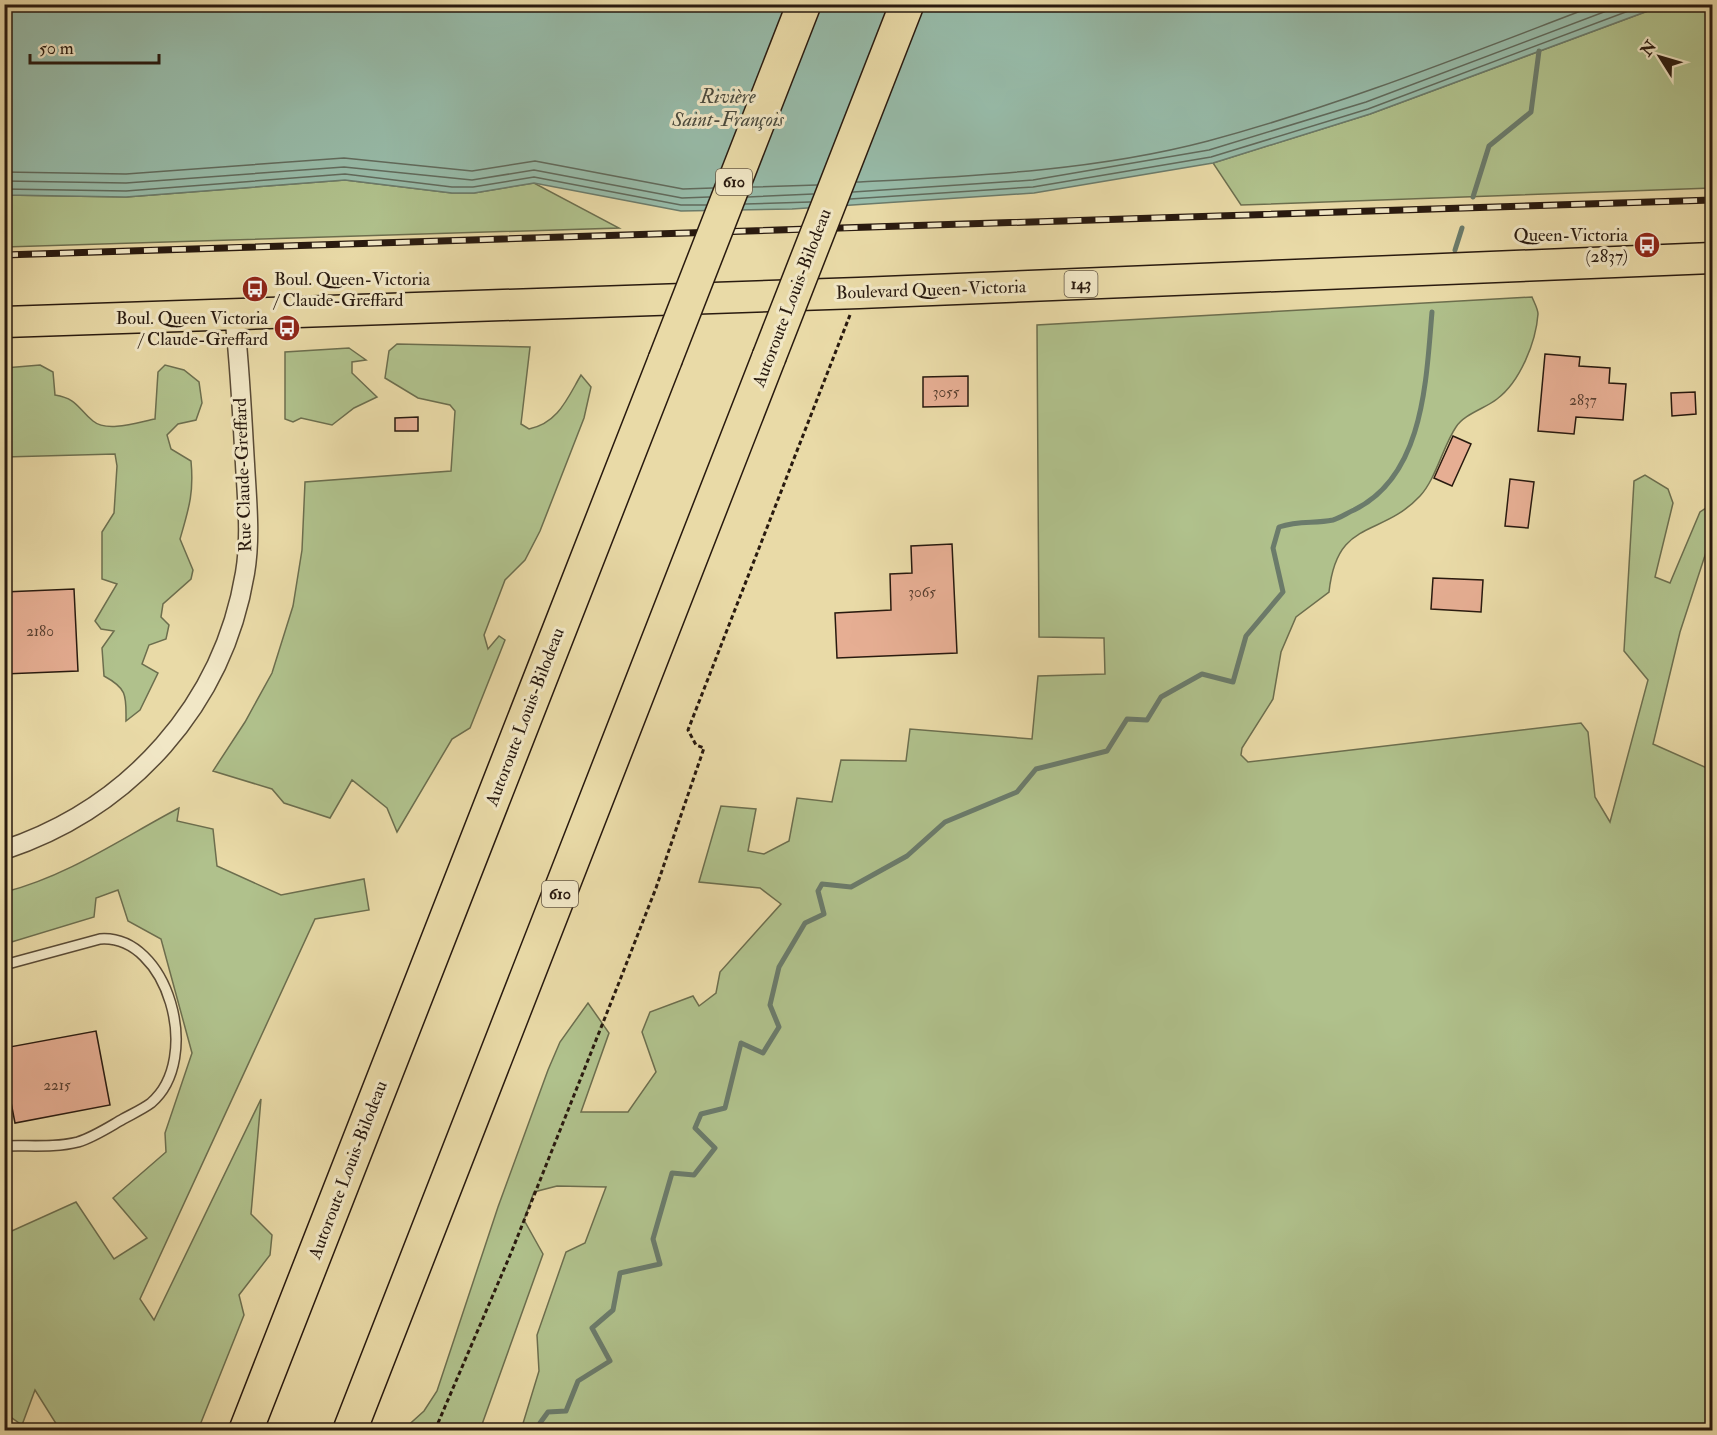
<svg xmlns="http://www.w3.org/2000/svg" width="1717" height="1435" font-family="'IM FELL Double Pica',serif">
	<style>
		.green { fill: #b0c18c; stroke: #6c6e4e; stroke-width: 1.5 }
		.water { fill: #97bba9; stroke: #6b7b6b; stroke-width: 1.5 }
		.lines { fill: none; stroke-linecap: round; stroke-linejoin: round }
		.shore { stroke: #606a5c; stroke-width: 1.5 }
		.stream { stroke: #6b7b6b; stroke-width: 5 }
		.building { fill: #e6ae93; stroke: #291a0f; stroke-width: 1.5 }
		.service-casing { stroke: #594a35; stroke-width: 12 }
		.minor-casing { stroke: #594a35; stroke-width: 21 }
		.primary-casing { stroke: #291a0f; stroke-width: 33 }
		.motorway-casing { stroke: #291a0f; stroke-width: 36 }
		.path { stroke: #291a0f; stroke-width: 3; stroke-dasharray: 4.5 3; stroke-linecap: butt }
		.service { stroke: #f1e7c6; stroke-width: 9 }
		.minor { stroke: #f1e7c6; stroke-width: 18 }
		.primary { stroke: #e9daa7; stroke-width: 30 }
		.motorway { stroke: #e9daa7; stroke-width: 33 }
		.rail-casing { stroke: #291a0f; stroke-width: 7 }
		.rail { stroke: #f1e7c6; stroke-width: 4.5; stroke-dasharray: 14; stroke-linecap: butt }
		.motorway-bridge-casing { stroke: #291a0f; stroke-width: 36; stroke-linecap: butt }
		.motorway-bridge { stroke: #e9daa7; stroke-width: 33 }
		.labels { text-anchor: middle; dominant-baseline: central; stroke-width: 6; stroke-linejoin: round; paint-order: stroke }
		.number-label { font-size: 15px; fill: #583f30 }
		.shield { fill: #f1e7c6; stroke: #655846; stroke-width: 1.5 }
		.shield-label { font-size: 16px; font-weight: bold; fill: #291a0f }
		.poi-label { font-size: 18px; fill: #291a0f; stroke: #f1e7c6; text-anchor: end }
		.street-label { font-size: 18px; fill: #291a0f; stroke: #f1e7c6 }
		.water-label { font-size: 20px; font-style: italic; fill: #4a4a3d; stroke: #f1e7c6 }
	</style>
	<rect width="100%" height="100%" fill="#e9daa7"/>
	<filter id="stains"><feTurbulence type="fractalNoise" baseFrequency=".00333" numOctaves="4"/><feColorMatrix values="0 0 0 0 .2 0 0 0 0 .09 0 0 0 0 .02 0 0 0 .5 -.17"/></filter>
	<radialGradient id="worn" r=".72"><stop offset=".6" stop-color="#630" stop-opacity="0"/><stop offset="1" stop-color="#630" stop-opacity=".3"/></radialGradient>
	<g class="green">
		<path d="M1664 5H1712V188L1241 205 1213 163 1370 114Z"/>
		<path d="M345 180 452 193H474L534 183 619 228 5 247 4 195 126 197Z"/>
		<path d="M1532 297C1534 302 1538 309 1538 314 1536 342 1520 382 1497 399 1486 408 1464 414 1456 427 1443 446 1436 479 1420 496 1380 539 1337 517 1329 592L1296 617 1281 652 1273 699 1242 748 1241 755 1248 762 1581 723 1588 732 1595 797 1610 822 1648 680 1624 651 1634 481 1645 475 1668 489 1673 503 1655 577 1670 583 1700 512 1712 504V534L1680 632 1653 744 1707 768 1712 784V1430H521L539 1371 537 1335 566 1252 585 1243 606 1187 557 1186 534 1192 524 1220 543 1254 480 1430H403L424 1411 437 1391 498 1207 548 1070 560 1042 588 1003 609 1033 581 1112H628L656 1072 642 1032 650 1012 693 996 699 1006 716 993 720 972 781 904 760 888 699 882 721 806 756 809 748 851 764 854 789 841 797 798 832 802 841 760 906 761 910 729 1032 739 1038 676 1105 674 1104 638 1039 637 1037 325Z"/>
		<path d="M397 344 530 347 521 424 529 429C558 423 567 399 581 375L591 387 584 418 540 531 525 560 505 580 484 635 488 649 499 636 505 640 470 728 452 739 397 832 387 808 352 780 330 818 284 803 272 789 213 771 245 722 272 673 293 606 302 550 305 482 451 471 455 411 450 405 418 398 385 378 389 351Z"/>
		<path d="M349 348 366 360 352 362V373L377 397 354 408 332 425 301 418 293 422 285 419V352Z"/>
		<path d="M40 365 53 372 55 395C78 399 77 408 93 421 107 433 139 422 155 419L158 372 165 365 184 370 199 382 202 403 196 420 178 424 167 435 171 449 191 461C194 493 189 508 180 539L193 570 191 579 163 604 161 617 169 625 166 639 149 645 142 664 158 673 140 710 126 721C126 696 128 689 104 676L102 648 114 631 101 629 95 621 117 584 102 579V532L114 513 117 466 115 454 5 457V368Z"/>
		<path d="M179 808 177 821 213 829 217 866 281 895 364 879 369 910 315 919 140 1299 154 1320 261 1099 251 1214 272 1235 270 1255 239 1295 244 1315 198 1430H60L35 1390 22 1425 5 1413V1234L76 1202 114 1259 147 1238 113 1198 166 1152 165 1133 192 1053 161 939 128 921 118 890 96 898 94 917 5 944V892C68 876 122 838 179 808Z"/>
	</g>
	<path class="water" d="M5 5H1664L1370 114 1213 163 1034 193 792 209 681 211 534 183 474 193H452L345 180 126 197 5 195Z"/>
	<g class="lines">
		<g class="shore">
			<path d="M4 172 126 174 344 158 472 171 535 161 683 189 713 188"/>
			<path d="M4 181 126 183 344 167 472 180 534 170 682 198 709 197"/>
			<path d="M857 182C974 176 1094 171 1208 141 1342 105 1470 53 1599 4"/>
			<path d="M752 187 817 185"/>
			<path d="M4 189 126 191 345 174 452 187H473L534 177 681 205H706"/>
			<path d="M853 192 1033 180 1209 150 1366 102 1625 4"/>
			<path d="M748 197 813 194"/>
			<path d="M850 199 1033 187 1211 157 1368 109 1647 4"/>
			<path d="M745 204 810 202"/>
		</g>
		<g class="stream">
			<path d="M1473 197 1489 146 1531 112 1539 51"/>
			<path d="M1455 250 1462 228"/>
			<path d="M541 1430 540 1423 548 1412 566 1411 578 1381 610 1361 592 1328 613 1310 620 1273 660 1264 653 1239 672 1173 694 1175 715 1148 695 1128 701 1114 725 1108 741 1043 763 1053 779 1027 770 1005 779 967 805 923 824 914 818 891 822 884 851 887 907 856 945 822 1017 792 1036 769 1107 751 1127 719 1147 720 1161 697 1202 674 1233 682 1246 636 1283 592 1273 548 1279 527C1300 520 1314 524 1333 520 1340 518 1347 513 1354 510 1424 476 1426 381 1432 312"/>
		</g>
	</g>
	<g class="building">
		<path d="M1545 354 1580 357 1579 366 1610 368 1609 383 1626 384 1623 420 1576 417 1574 434 1538 431Z"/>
		<path d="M968 376V406L923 407V377Z"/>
		<path d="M1695 392 1696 414 1672 416 1671 393Z"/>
		<path d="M418 417V431H395V418Z"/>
		<path d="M1453 436 1471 444 1452 486 1434 478Z"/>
		<path d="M1510 479 1534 482 1528 528 1505 526Z"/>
		<path d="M952 544 957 653 837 658 835 613 891 610 890 574 912 573 911 546Z"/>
		<path d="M1433 578 1483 580 1481 612 1431 609Z"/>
		<path d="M74 589 78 671 4 674V592Z"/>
		<path d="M96 1031 110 1105 15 1123 4 1066V1048Z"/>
	</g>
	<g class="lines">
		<defs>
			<path id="service" d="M4 965 100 939C168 934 203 1059 151 1103 143 1109 132 1114 123 1119 109 1127 94 1137 78 1142 55 1148 28 1145 4 1146"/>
			<path id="minor" d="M4 850C130 808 223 705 245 573 251 537 247 501 245 464 242 415 240 364 234 315"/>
			<path id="primary" d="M4 322 859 293 1712 258"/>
			<g id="motorway">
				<path d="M246 1430 665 360"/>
				<path d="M350 1430 769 357"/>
			</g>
		</defs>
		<use href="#service" class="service-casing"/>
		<use href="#minor" class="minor-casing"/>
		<use href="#primary" class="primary-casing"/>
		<use href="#motorway" class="motorway-casing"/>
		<path class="path" d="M435 1430 511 1253 618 985 656 888 704 748 696 745 688 730 850 315"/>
		<use href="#service" class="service"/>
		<use href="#minor" class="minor"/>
		<use href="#primary" class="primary"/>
		<use href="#motorway" class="motorway"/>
		<defs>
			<path id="rail" d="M4 255 1712 200"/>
		</defs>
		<use href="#rail" class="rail-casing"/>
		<use href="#rail" class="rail"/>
		<defs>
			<g id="motorway-bridge">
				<path d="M769 357 907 4"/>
				<path d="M665 360 804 4"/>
			</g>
		</defs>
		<use href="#motorway-bridge" class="motorway-bridge-casing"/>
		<use href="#motorway-bridge" class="motorway-bridge"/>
	</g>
	<defs>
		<symbol id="bus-disc" viewBox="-11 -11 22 22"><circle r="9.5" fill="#8f2418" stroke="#f1e7c6"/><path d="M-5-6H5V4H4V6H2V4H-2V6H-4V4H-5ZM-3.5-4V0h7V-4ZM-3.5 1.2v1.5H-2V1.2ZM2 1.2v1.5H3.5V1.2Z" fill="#fff"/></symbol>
	</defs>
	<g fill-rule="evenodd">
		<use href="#bus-disc" x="1632" y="230" width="30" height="30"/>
		<use href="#bus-disc" x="240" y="274" width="30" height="30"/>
		<use href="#bus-disc" x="272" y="313" width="30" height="30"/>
	</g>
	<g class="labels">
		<g class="number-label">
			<text x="946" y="392">3055</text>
			<text x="1583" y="400">2837</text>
			<text x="922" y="592">3065</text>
			<text x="40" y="631">2180</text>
			<text x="57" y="1085">2215</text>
		</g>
		<g class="shield">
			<rect x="716" y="169" width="36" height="26" rx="4.5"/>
			<rect x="1064.5" y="271" width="33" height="26" rx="4.5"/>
			<rect x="542" y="881" width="36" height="26" rx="4.5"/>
		</g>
		<g class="shield-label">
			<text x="734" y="182">610</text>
			<text x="1081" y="284">143</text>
			<text x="560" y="894">610</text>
		</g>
		<g class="poi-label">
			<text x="1628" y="235">Queen-Victoria<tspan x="1628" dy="21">(2837)</tspan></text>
			<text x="274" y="279" text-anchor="start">Boul. Queen-Victoria<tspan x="274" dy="21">/ Claude-Greffard</tspan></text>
			<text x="268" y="318">Boul. Queen Victoria<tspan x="268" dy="21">/ Claude-Greffard</tspan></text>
		</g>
		<g class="street-label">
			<text transform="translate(931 290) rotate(-2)">Boulevard Queen-Victoria</text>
			<text transform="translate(792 298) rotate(-69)">Autoroute Louis-Bilodeau</text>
			<text transform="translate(243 475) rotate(-92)">Rue Claude-Greffard</text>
			<text transform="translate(525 717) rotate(-69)">Autoroute Louis-Bilodeau</text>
			<text transform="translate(348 1170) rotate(-69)">Autoroute Louis-Bilodeau</text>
		</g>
		<g class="water-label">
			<text x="728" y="96">Rivière<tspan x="728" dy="23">Saint-François</tspan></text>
		</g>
	</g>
	<rect width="1717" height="1435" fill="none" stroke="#e9daa7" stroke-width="24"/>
	<rect x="6" y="6" width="1705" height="1423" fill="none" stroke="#291a0f" stroke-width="3"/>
	<rect x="12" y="12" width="1693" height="1411" fill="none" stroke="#291a0f" stroke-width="1.5"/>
	<g transform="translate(1660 57) rotate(307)" stroke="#f1e7c6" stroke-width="4.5" paint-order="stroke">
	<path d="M0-4.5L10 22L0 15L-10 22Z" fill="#291a0f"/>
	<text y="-9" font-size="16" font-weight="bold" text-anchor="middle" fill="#291a0f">N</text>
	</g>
	<path d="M30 54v9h129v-9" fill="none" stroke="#291a0f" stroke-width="3"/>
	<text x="39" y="54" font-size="18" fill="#291a0f" stroke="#f1e7c6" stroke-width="4.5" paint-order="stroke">50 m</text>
	<rect width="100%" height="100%" filter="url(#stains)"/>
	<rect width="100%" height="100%" fill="url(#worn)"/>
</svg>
